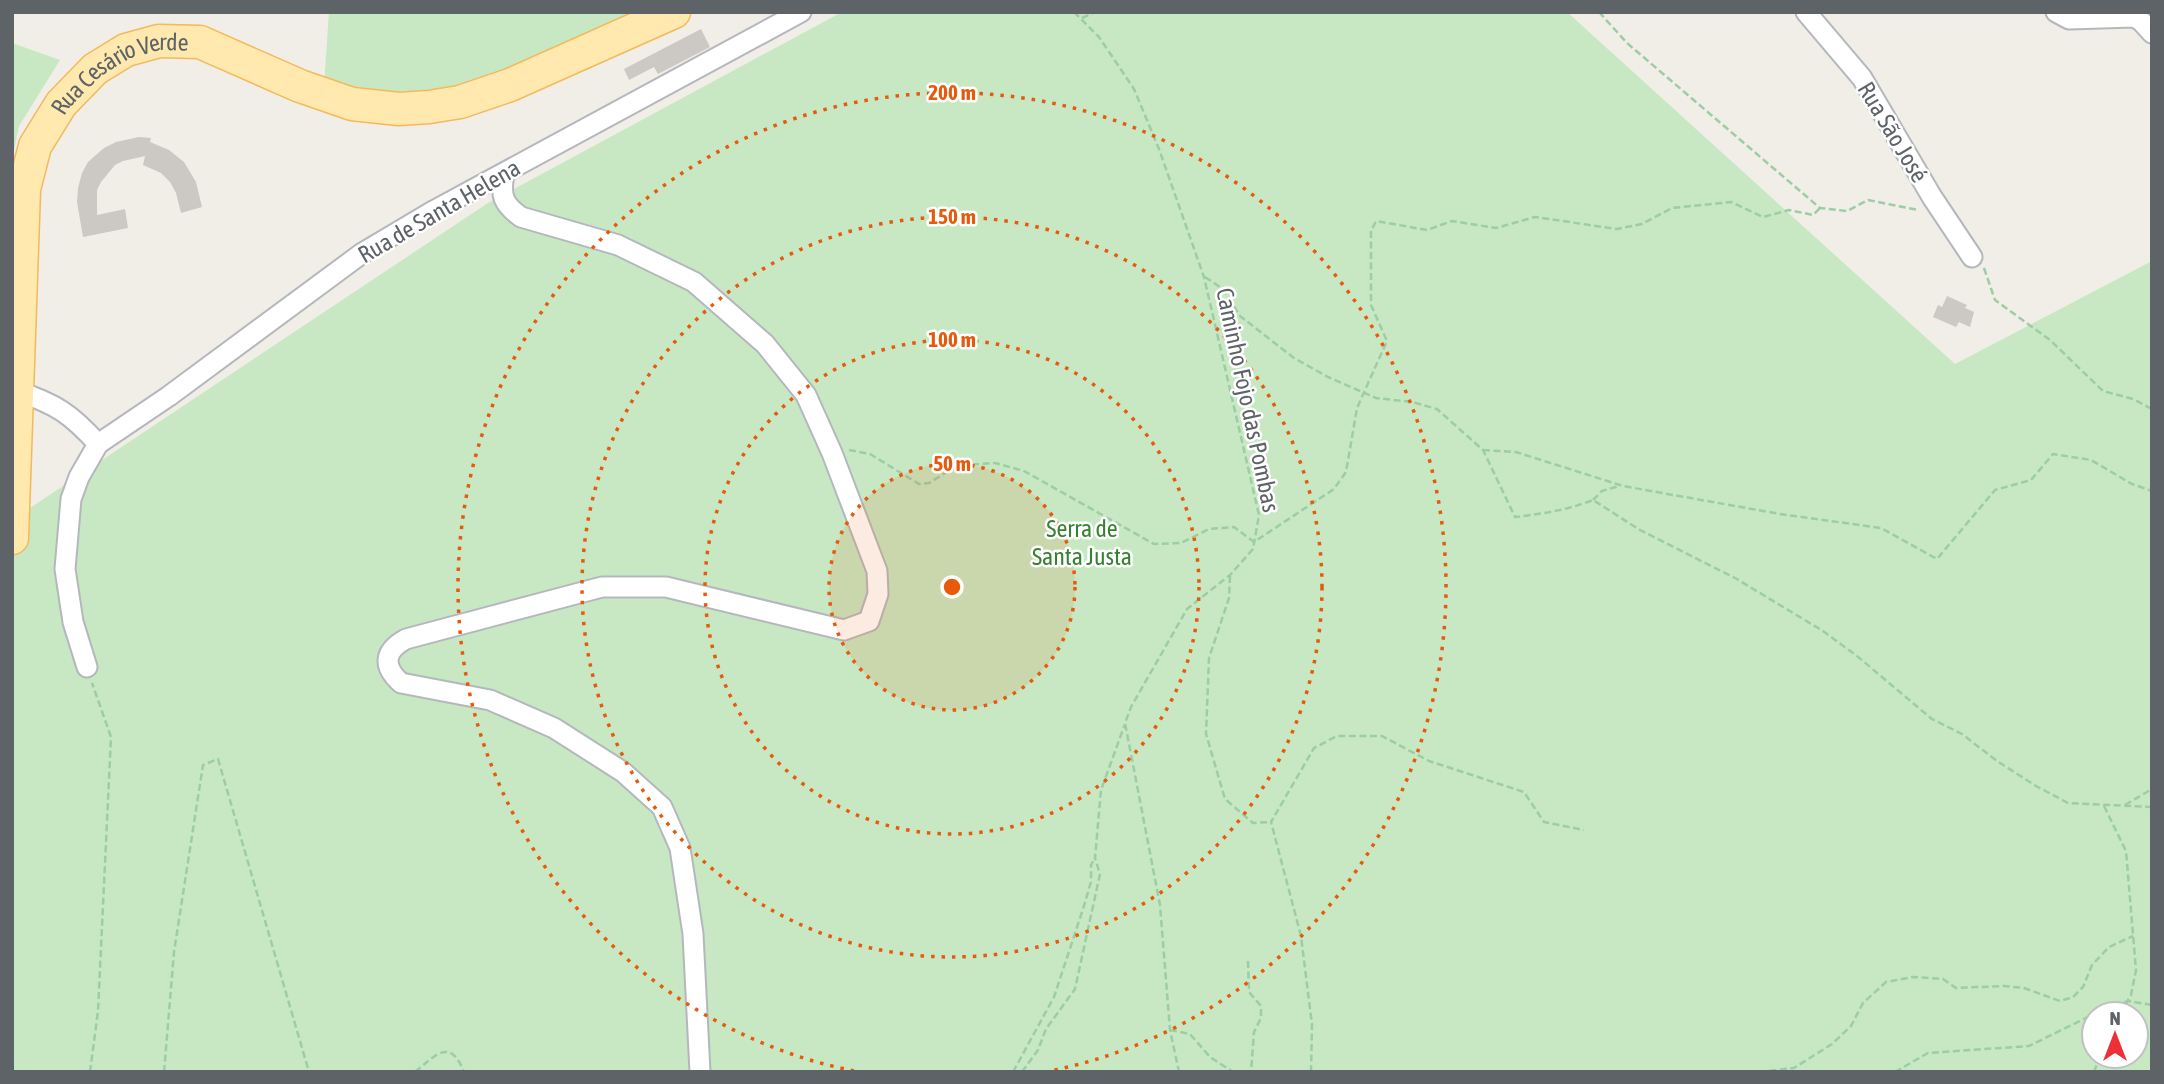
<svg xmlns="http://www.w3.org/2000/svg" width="2164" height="1084" font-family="'Asap Condensed',sans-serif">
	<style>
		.green { fill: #c7e8c3; fill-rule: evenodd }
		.building { fill: #ccc8c3 }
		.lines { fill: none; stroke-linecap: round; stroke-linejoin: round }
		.minor-casing { stroke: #b4b8bc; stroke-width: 23 }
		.primary-casing { stroke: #f5b95c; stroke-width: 35 }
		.path { stroke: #9dcda5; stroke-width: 2.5; stroke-dasharray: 7 3.5; stroke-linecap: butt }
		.minor { stroke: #fff; stroke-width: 19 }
		.primary { stroke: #ffe9ae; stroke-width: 32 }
		.ring { fill: none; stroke: #e8590c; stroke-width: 3.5; stroke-dasharray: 3.5 7 }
		.labels { text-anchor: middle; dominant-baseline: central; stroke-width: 5; stroke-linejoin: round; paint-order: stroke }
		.street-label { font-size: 24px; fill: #5e6367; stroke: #fff }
		.park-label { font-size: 24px; fill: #378232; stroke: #fff }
		.centre { fill: #e8590c; stroke: #fff; stroke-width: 3.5 }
		.ring-label { font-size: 21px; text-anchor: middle; font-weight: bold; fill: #e8590c; stroke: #fff; stroke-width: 5; stroke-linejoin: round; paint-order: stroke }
	</style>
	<rect width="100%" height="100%" fill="#f1ede7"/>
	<g class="green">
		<path d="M329 12H649L503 78 406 100 324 86Z"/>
		<path d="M842 12H1567L1955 364 2152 261V1072H12V520L488 203ZM2094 1014H2136V1056H2094Z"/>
		<path d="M12 43 60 60 19 126 12 160Z"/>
	</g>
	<g class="building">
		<path d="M701 29 710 47 658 74 654 67 629 80 624 69Z"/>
		<path d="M139 137 151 138 150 142 169 150 184 162 196 182 202 207 181 213 176 193 170 182 161 173 143 165 145 156 123 161 115 165 101 182 97 190V215L125 209 128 228 83 237 77 202 78 188 82 173 88 162 104 148 116 142Z"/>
		<path d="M1947 296 1967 305 1965 308 1974 312 1970 327 1959 322 1956 327 1933 317 1938 305 1942 307Z"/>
	</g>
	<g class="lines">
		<defs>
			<g id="minor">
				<path d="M1806 12 1862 78 1932 197 1972 257"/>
				<path d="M2056 12 2069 19 2134 17 2141 21 2152 33"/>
				<path d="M504 174C500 196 503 204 521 217L618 245 694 282 765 344 806 395 832 453 877 571 878 594 869 621 844 630 666 587H602L406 639C384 651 382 666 401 683L490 700 554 728 623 772 662 807 680 848 693 934 700 1072"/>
				<path d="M17 391C56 404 71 414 98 444"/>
				<path d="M87 667 73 622 65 569 71 499 79 477 98 444 169 396 361 254 435 210 801 12"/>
			</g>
			<g id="primary">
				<path id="s1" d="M12 538 24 189 35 146 61 104 95 69 126 50 159 41 200 42 300 86 352 104 399 109 429 107 460 102 510 85 674 12"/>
			</g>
		</defs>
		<use href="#minor" class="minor-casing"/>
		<use href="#primary" class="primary-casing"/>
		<g class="path">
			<path d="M1074 12 1099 37 1134 89 1159 149 1204 277 1259 515 1253 549 1230 575 1187 609 1131 707 1125 723 1160 905 1170 1030 1179 1072"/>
			<path d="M1599 12 1627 43 1820 208 1847 211 1868 200 1918 210"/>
			<path d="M1082 18 1095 12"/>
			<path d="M1984 268 1995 300 2050 340 2103 391 2133 399 2152 409"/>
			<path d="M1205 277 1223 289 1240 316 1294 358 1328 377 1376 398 1412 402 1437 409 1483 450 1515 517C1541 514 1568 510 1593 500L1640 530 1735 578 1823 631 1857 656 1932 719 1962 734 1997 761 2036 786 2068 803 2152 807"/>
			<path d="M849 450 870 454 919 484 929 483 947 472 963 465 995 463 1024 471 1154 544 1181 543 1209 529 1234 527 1254 542 1334 489 1346 472 1357 408 1387 341 1371 305V231L1376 221 1427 230 1452 221 1496 228 1535 217 1617 229 1642 224 1672 208 1731 202 1763 217 1789 210 1813 215 1820 208"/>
			<path d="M1483 450 1516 452 1623 486 1780 514 1881 528 1937 559 1995 490 2031 480 2053 454 2091 460 2132 484 2152 491"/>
			<path d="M1593 500 1602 491 1619 486"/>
			<path d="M1230 576 1229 598 1209 658 1206 734 1225 799 1253 823 1271 822"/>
			<path d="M2125 805 2152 789"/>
			<path d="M2104 806 2126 851 2136 970 2131 995 2120 1014"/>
			<path d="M1248 961 1249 992 1261 1006V1018L1254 1032 1251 1072"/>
			<path d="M2095 1014 2128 1001 2152 1005"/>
			<path d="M1170 1030 1190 1034 1210 1057 1233 1072"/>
			<path d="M90 1072 98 1011 111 737 92 683"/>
			<path d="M164 1072 174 952 203 765 218 759 309 1072"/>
			<path d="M415 1072C436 1055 450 1037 464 1072"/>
			<path d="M1013 1072 1054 997 1083 909 1091 882V865L1095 858"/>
			<path d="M1022 1072 1038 1050 1046 1029 1075 989 1100 874 1095 858 1101 790 1125 724"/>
			<path d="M1311 1072 1312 1025 1301 936 1271 822 1314 748 1337 736H1382L1429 761 1524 792 1544 822 1584 830"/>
			<path d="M1759 1072 1794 1068 1832 1044 1851 1026 1863 1003 1886 982 1913 977 1943 979 1956 988 2004 986 2024 988 2060 1001 2073 997 2083 987 2092 965 2109 947 2133 936"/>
			<path d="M1895 1072 1928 1053 2029 1046 2094 1014"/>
			<path d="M2094 1072 2100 1056"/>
		</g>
		<use href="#minor" class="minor"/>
		<use href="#primary" class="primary"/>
	</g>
	<circle cx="952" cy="587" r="123" fill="#e8590c" fill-opacity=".12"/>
	<g class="ring">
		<circle cx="952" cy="587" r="123"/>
		<circle cx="952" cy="587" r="247"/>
		<circle cx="952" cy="587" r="370"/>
		<path d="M854 1071A494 494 0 1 1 1050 1071"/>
	</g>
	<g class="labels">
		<g class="street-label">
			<text stroke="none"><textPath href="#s1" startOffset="513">Rua Cesário Verde</textPath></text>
			<text transform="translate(1893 132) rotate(59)">Rua São José</text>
			<text transform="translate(439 211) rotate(-30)">Rua de Santa Helena</text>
			<text transform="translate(1248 400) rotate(78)">Caminho Fojo das Pombas</text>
		</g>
		<g class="park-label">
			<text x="1082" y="528">Serra de<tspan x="1082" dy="28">Santa Justa</tspan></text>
		</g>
	</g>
	<circle cx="952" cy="587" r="10" class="centre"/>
	<g class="ring-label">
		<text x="952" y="100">200 m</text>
		<text x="952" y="224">150 m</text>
		<text x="952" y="347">100 m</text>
		<text x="952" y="471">50 m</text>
	</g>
	<rect width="2164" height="1084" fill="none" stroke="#5e6367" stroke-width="28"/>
	<g transform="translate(2115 1035)"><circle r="33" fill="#ffffff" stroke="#bfc1c2" stroke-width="2"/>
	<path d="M0-5L12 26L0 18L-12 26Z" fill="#ed3036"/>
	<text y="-10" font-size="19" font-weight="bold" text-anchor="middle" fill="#5e6367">N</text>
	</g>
</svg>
